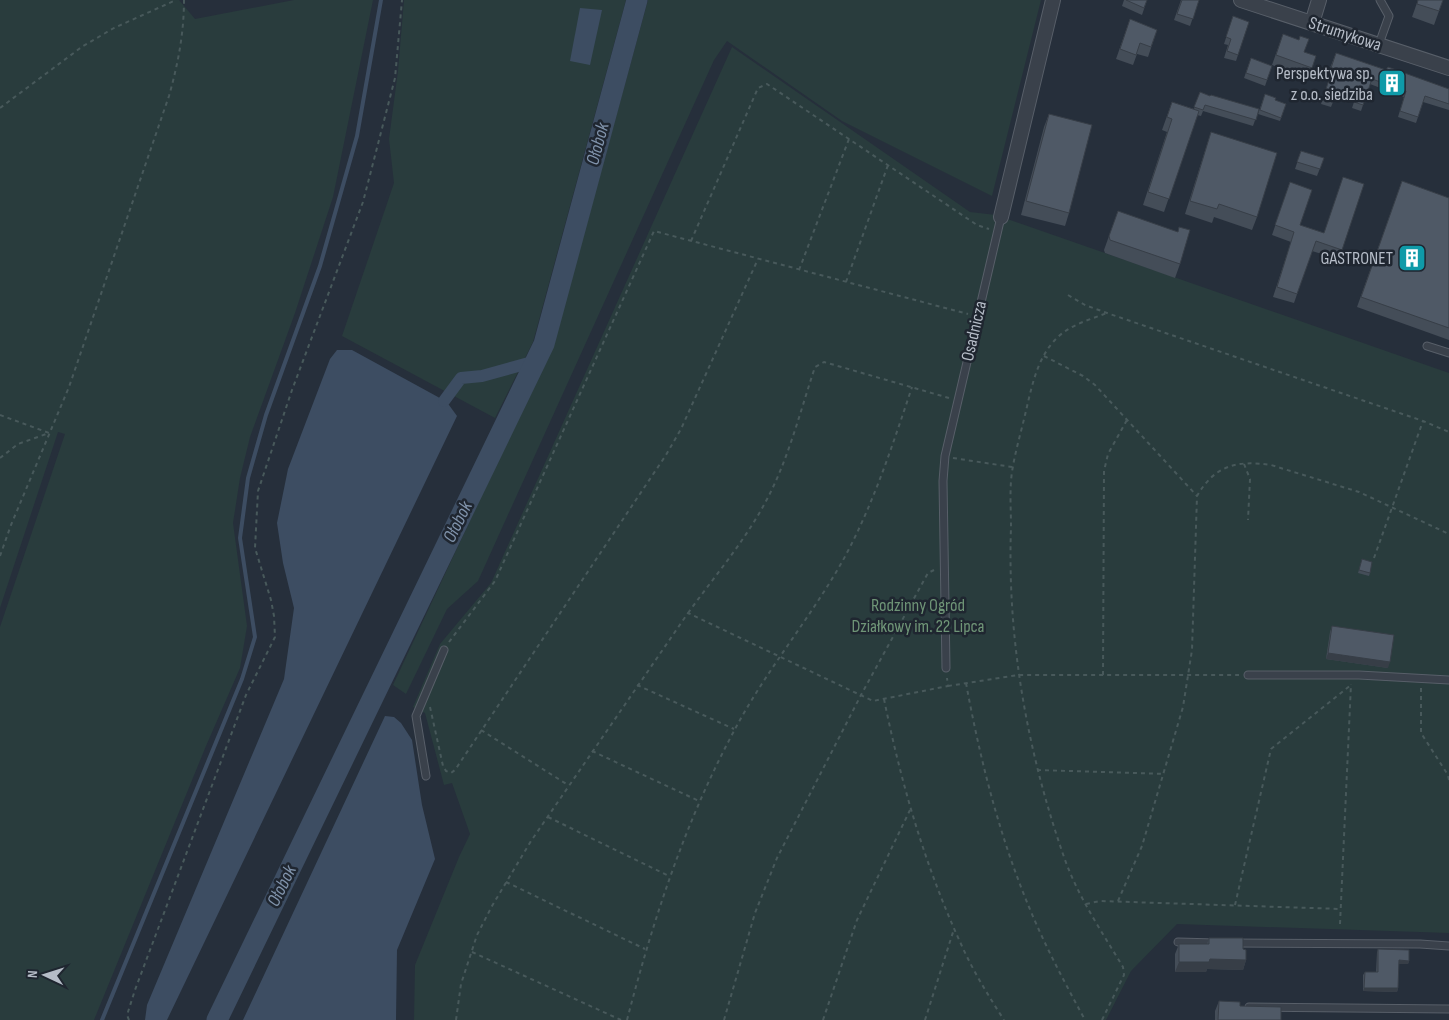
<svg xmlns="http://www.w3.org/2000/svg" width="1449" height="1020" font-family="'Sofia Sans Condensed',sans-serif">
	<style>
		.green { fill: #293c3d }
		.water { fill: #3d4d62 }
		.lines { fill: none; stroke-linecap: round; stroke-linejoin: round }
		.stream { stroke: #3d4d62; stroke-width: 4 }
		.canal { stroke: #3d4d62; stroke-width: 12 }
		.river { stroke: #3d4d62; stroke-width: 21 }
		.service-casing { stroke: #585f69; stroke-width: 9 }
		.minor-casing { stroke: #585f69; stroke-width: 16 }
		.path { stroke: #48595b; stroke-width: 2; stroke-dasharray: 4 4; stroke-linecap: butt }
		.service { stroke: #3a414b; stroke-width: 7 }
		.minor { stroke: #3a414b; stroke-width: 14 }
		.wall { fill: #444d58 }
		.shaded-wall { fill: #373e47 }
		.building { fill: #4f5966; stroke: #373e47 }
		.labels { text-anchor: middle; dominant-baseline: central; stroke-width: 5; stroke-linejoin: round; paint-order: stroke }
		.street-label { font-size: 18px; fill: #b5bcc7; stroke: #1f2630 }
		.poi-label { font-size: 18px; fill: #b5bcc7; stroke: #1f2630; text-anchor: end }
		.park-label { font-size: 18px; fill: #6f9577; stroke: #1f2630 }
		.water-label { font-size: 19px; font-style: italic; fill: #8093ab; stroke: #1f2630 }
	</style>
	<rect width="100%" height="100%" fill="#262f3b"/>
	<g class="green">
		<path d="M0 0H179L195 19 294 0H373L333 197 295 313 250 437 240 478 233 523 247 626 240 668 206 746 94 1020H0V627L65 434 58 432 0 608Z"/>
		<path d="M404 0H626L533 342 495 418 342 336 394 183 389 139 398 71Z"/>
		<path d="M648 0H1041L992 196 842 121 727 41 714 60 478 581 447 609 406 694 393 685 555 339Z"/>
		<path d="M732 47 970 212 996 215 1449 373V933L1177 924 1131 971 1106 1020H414L415 965 459 857 470 834 452 783 444 785 425 713 413 707 440 644 491 583Z"/>
	</g>
	<g class="water">
		<path d="M580 8 602 10 590 65 570 61Z"/>
		<path d="M337 350H352L438 397 449 405 457 416 167 1020H145L147 1005 284 679 294 608 283 563 277 523 288 469 330 359Z"/>
		<path d="M385 716 394 717 401 723 412 740 422 805 435 859 397 950 396 1020H243Z"/>
	</g>
	<g class="lines">
		<path class="stream" d="M102 1020 242 679 255 637 240 538 248 478 266 415 320 266 357 136 381 0"/>
		<path class="canal" d="M444 401 461 378 482 376 536 361"/>
		<path class="river" d="M217 1020 544 344 637 0"/>
		<defs>
			<g id="service">
				<path d="M1379 44 1389 16 1380 0"/>
				<path d="M1427 346 1449 353"/>
				<path d="M946 668 943 481 945 456 1001 217"/>
				<path d="M1248 675H1359L1449 680"/>
				<path d="M426 776 416 716 444 650"/>
				<path d="M1178 942 1216 943"/>
				<path d="M1234 943 1420 944 1449 946"/>
				<path d="M1249 1007 1449 1009"/>
			</g>
			<g id="minor">
				<path d="M1241 0 1449 68"/>
				<path d="M1312 23 1319 0"/>
				<path d="M1001 217 1053 0"/>
			</g>
		</defs>
		<use href="#service" class="service-casing"/>
		<use href="#minor" class="minor-casing"/>
		<g class="path">
			<path d="M0 108 83 46 114 28 176 0"/>
			<path d="M691 241 758 88 767 84 977 225 989 229"/>
			<path d="M799 270 849 139"/>
			<path d="M846 282 888 165"/>
			<path d="M1068 295 1085 305 1107 313 1423 421 1449 432"/>
			<path d="M1044 356 1083 376 1095 385 1197 496"/>
			<path d="M0 415 49 433 18 444 0 458"/>
			<path d="M953 458 1012 467"/>
			<path d="M1244 464 1250 479 1248 520"/>
			<path d="M0 556 11 525 69 387 169 96C178 64 184 33 184 0"/>
			<path d="M1374 558 1423 421"/>
			<path d="M688 613C714 577 744 542 765 503 788 461 800 412 815 367L824 362 949 398"/>
			<path d="M449 642 495 581 654 231 968 314"/>
			<path d="M1103 675 1104 471 1108 454 1127 420"/>
			<path d="M966 683C980 759 999 835 1029 907 1045 946 1065 983 1085 1020"/>
			<path d="M637 685 734 729"/>
			<path d="M948 686 1018 675H1239"/>
			<path d="M1421 688V733L1448 775 1449 780"/>
			<path d="M884 699C901 783 925 866 961 944 973 971 988 995 1004 1020"/>
			<path d="M430 707 443 766 446 771 451 773 455 770 666 455 681 429 758 259"/>
			<path d="M481 730 568 785"/>
			<path d="M592 751 699 801"/>
			<path d="M1037 770 1165 774"/>
			<path d="M548 817 669 876"/>
			<path d="M506 882 645 949"/>
			<path d="M1118 901 1142 846 1183 707 1192 650 1197 496C1215 465 1237 460 1271 465L1359 492 1449 534"/>
			<path d="M1086 904 1100 901 1341 909"/>
			<path d="M1235 905 1271 749 1351 685"/>
			<path d="M1340 924 1351 684"/>
			<path d="M472 952 621 1020"/>
			<path d="M129 1020 127 1015 135 990 246 695 275 637 274 616 271 600 255 548 258 491 292 390 363 202 395 78 402 0"/>
			<path d="M456 1020 461 984 477 935 492 906 531 841 688 613 873 701 948 686 947 678"/>
			<path d="M627 1020C653 920 685 822 734 731 765 672 809 620 842 562 872 508 892 447 912 387"/>
			<path d="M724 1020 755 913 777 858 861 695 928 573 934 570"/>
			<path d="M823 1020 857 920 910 810"/>
			<path d="M925 1020 954 929"/>
			<path d="M1102 1020 1124 975 1123 967C1102 932 1078 897 1064 857 1027 751 1007 639 1011 527 1011 507 1009 486 1013 466 1016 449 1021 432 1025 415 1031 390 1036 361 1054 341 1067 326 1088 320 1107 313"/>
		</g>
		<use href="#service" class="service"/>
		<use href="#minor" class="minor"/>
	</g>
	<g class="wall">
		<path d="M1124 0H1147L1142 15 1122 6Z"/>
		<path d="M1181 0H1199L1190 26 1174 20Z"/>
		<path d="M1418 0H1443L1434 25 1412 17Z"/>
		<path d="M1233 16 1238 55 1236 61 1224 58 1228 45 1224 44Z"/>
		<path d="M1130 19 1157 30 1148 57 1137 54 1133 65 1116 59Z"/>
		<path d="M1283 34 1304 52 1316 56 1308 78 1272 65Z"/>
		<path d="M1336 53 1386 70 1449 89V110L1423 102 1416 123 1398 117 1404 97 1370 84 1361 111 1352 108 1354 102 1335 97 1331 107 1321 104 1331 74 1328 73Z"/>
		<path d="M1251 58 1272 66 1265 86 1244 78Z"/>
		<path d="M1200 92 1210 96 1259 109 1253 126 1203 111 1201 116 1197 115 1164 212 1143 205 1167 132 1162 130 1172 102 1194 109Z"/>
		<path d="M1265 94 1275 100 1286 104 1280 121 1258 114Z"/>
		<path d="M1049 114 1069 213 1065 226 1021 215 1044 127Z"/>
		<path d="M1211 132 1257 217 1252 230 1214 217 1212 223 1185 214Z"/>
		<path d="M1301 151 1324 158 1317 176 1295 169Z"/>
		<path d="M1402 181 1449 198V340L1357 307Z"/>
		<path d="M1290 182 1300 225 1324 233 1364 184 1338 259 1312 251 1294 303 1273 297 1291 242 1272 235Z"/>
		<path d="M1118 211 1180 264 1175 278 1105 253 1104 250Z"/>
		<path d="M1362 559 1370 573 1369 576 1358 573Z"/>
		<path d="M1332 626 1388 668 1326 659 1330 632Z"/>
		<path d="M1209 938 1243 949 1246 960 1243 970 1207 969 1206 972H1175V954L1179 944H1207Z"/>
		<path d="M1378 949 1409 961 1408 964H1398V988L1397 992 1363 991V975L1365 972H1376L1377 952Z"/>
		<path d="M1219 1001 1240 1006 1281 1020H1215V1011Z"/>
	</g>
	<g class="shaded-wall">
		<path d="M1328 653 1390 662 1388 668 1326 659Z"/>
		<path d="M1210 959 1246 960 1243 970 1207 969 1206 972H1175L1179 962Z"/>
		<path d="M1399 960 1409 961 1408 964H1397Z"/>
		<path d="M1364 988H1398L1397 992 1363 991Z"/>
	</g>
	<g class="building">
		<path d="M1126 0H1147L1144 8Z"/>
		<path d="M1182 0H1199L1193 19 1177 14Z"/>
		<path d="M1418 0H1443L1439 11 1417 4Z"/>
		<path d="M1233 16 1249 22 1238 55 1227 51 1231 39 1226 37Z"/>
		<path d="M1130 19 1157 30 1151 47 1140 43 1136 55 1120 49Z"/>
		<path d="M1283 34 1299 40 1300 36 1309 39 1304 52 1316 56 1312 68 1276 55Z"/>
		<path d="M1336 53 1386 70 1388 67 1449 89V104L1425 96 1418 117 1400 111 1406 91 1372 79 1363 105 1354 102 1356 97 1337 91 1334 102 1323 98 1333 68H1331Z"/>
		<path d="M1251 58 1272 66 1267 80 1246 73Z"/>
		<path d="M1200 92 1210 96 1211 95 1259 109 1256 120 1205 105 1203 110 1194 107Z"/>
		<path d="M1265 94 1276 98 1275 100 1286 104 1281 118 1260 110Z"/>
		<path d="M1172 102 1199 111 1169 199 1148 192 1172 119 1167 117Z"/>
		<path d="M1049 114 1092 125 1069 213 1026 201Z"/>
		<path d="M1211 132 1277 153 1257 217 1219 204 1217 209 1190 201Z"/>
		<path d="M1301 151 1324 158 1320 169 1297 162Z"/>
		<path d="M1343 177 1364 184 1342 250 1316 241 1297 294 1277 287 1294 232 1275 225 1290 182 1312 190 1300 225 1324 233Z"/>
		<path d="M1402 181 1449 198V328L1361 297Z"/>
		<path d="M1118 211 1178 232 1179 227 1190 230 1180 264 1110 240 1109 236Z"/>
		<path d="M1362 559 1372 562 1370 573 1359 570Z"/>
		<path d="M1332 626 1394 635 1390 662 1328 653Z"/>
		<path d="M1209 938H1243V949L1246 950V960L1210 959 1209 962H1179V944H1209Z"/>
		<path d="M1378 949 1409 950V961L1399 960 1398 988H1364L1365 972H1378Z"/>
		<path d="M1219 1001 1240 1002V1006L1281 1007V1020H1218Z"/>
	</g>
	<defs>
		<symbol id="building-square" viewBox="-11 -11 22 22"><rect x="-9" y="-9" width="18" height="18" rx="4" fill="#0f9aa8" stroke="#1f2630"/><path d="M-4-6H4V6H1V3H-1V6H-4ZM-2.5-4.3h1.7v1.8h-1.7ZM.8-4.3h1.7v1.8H.8ZM-2.5-1h1.7V.8h-1.7ZM.8-1h1.7V.8H.8Z" fill="#fff"/></symbol>
	</defs>
	<g fill-rule="evenodd">
		<use href="#building-square" x="1376" y="67" width="32" height="32"/>
		<use href="#building-square" x="1396" y="242" width="32" height="32"/>
	</g>
	<g class="labels">
		<g class="street-label">
			<text transform="translate(1345 34) rotate(18)">Strumykowa</text>
			<text transform="translate(974 331) rotate(-77)">Osadnicza</text>
		</g>
		<g class="poi-label">
			<text x="1373" y="73">Perspektywa sp.<tspan x="1373" dy="21">z o.o. siedziba</tspan></text>
			<text x="1393" y="258">GASTRONET</text>
		</g>
		<g class="park-label">
			<text x="918" y="605">Rodzinny Ogród<tspan x="918" dy="21">Działkowy im. 22 Lipca</tspan></text>
		</g>
		<g class="water-label">
			<text transform="translate(598 144) rotate(-75)">Ołobok</text>
			<text transform="translate(458 522) rotate(-64)">Ołobok</text>
			<text transform="translate(282 886) rotate(-64)">Ołobok</text>
		</g>
	</g>
	<g transform="translate(45 975) rotate(274)" stroke="#1f2630" stroke-width="4" paint-order="stroke">
	<path d="M0-4L9 19L0 12L-9 19Z" fill="#b5bcc7"/>
	<text y="-8" font-size="14" font-weight="bold" text-anchor="middle" fill="#b5bcc7">N</text>
	</g>
</svg>
